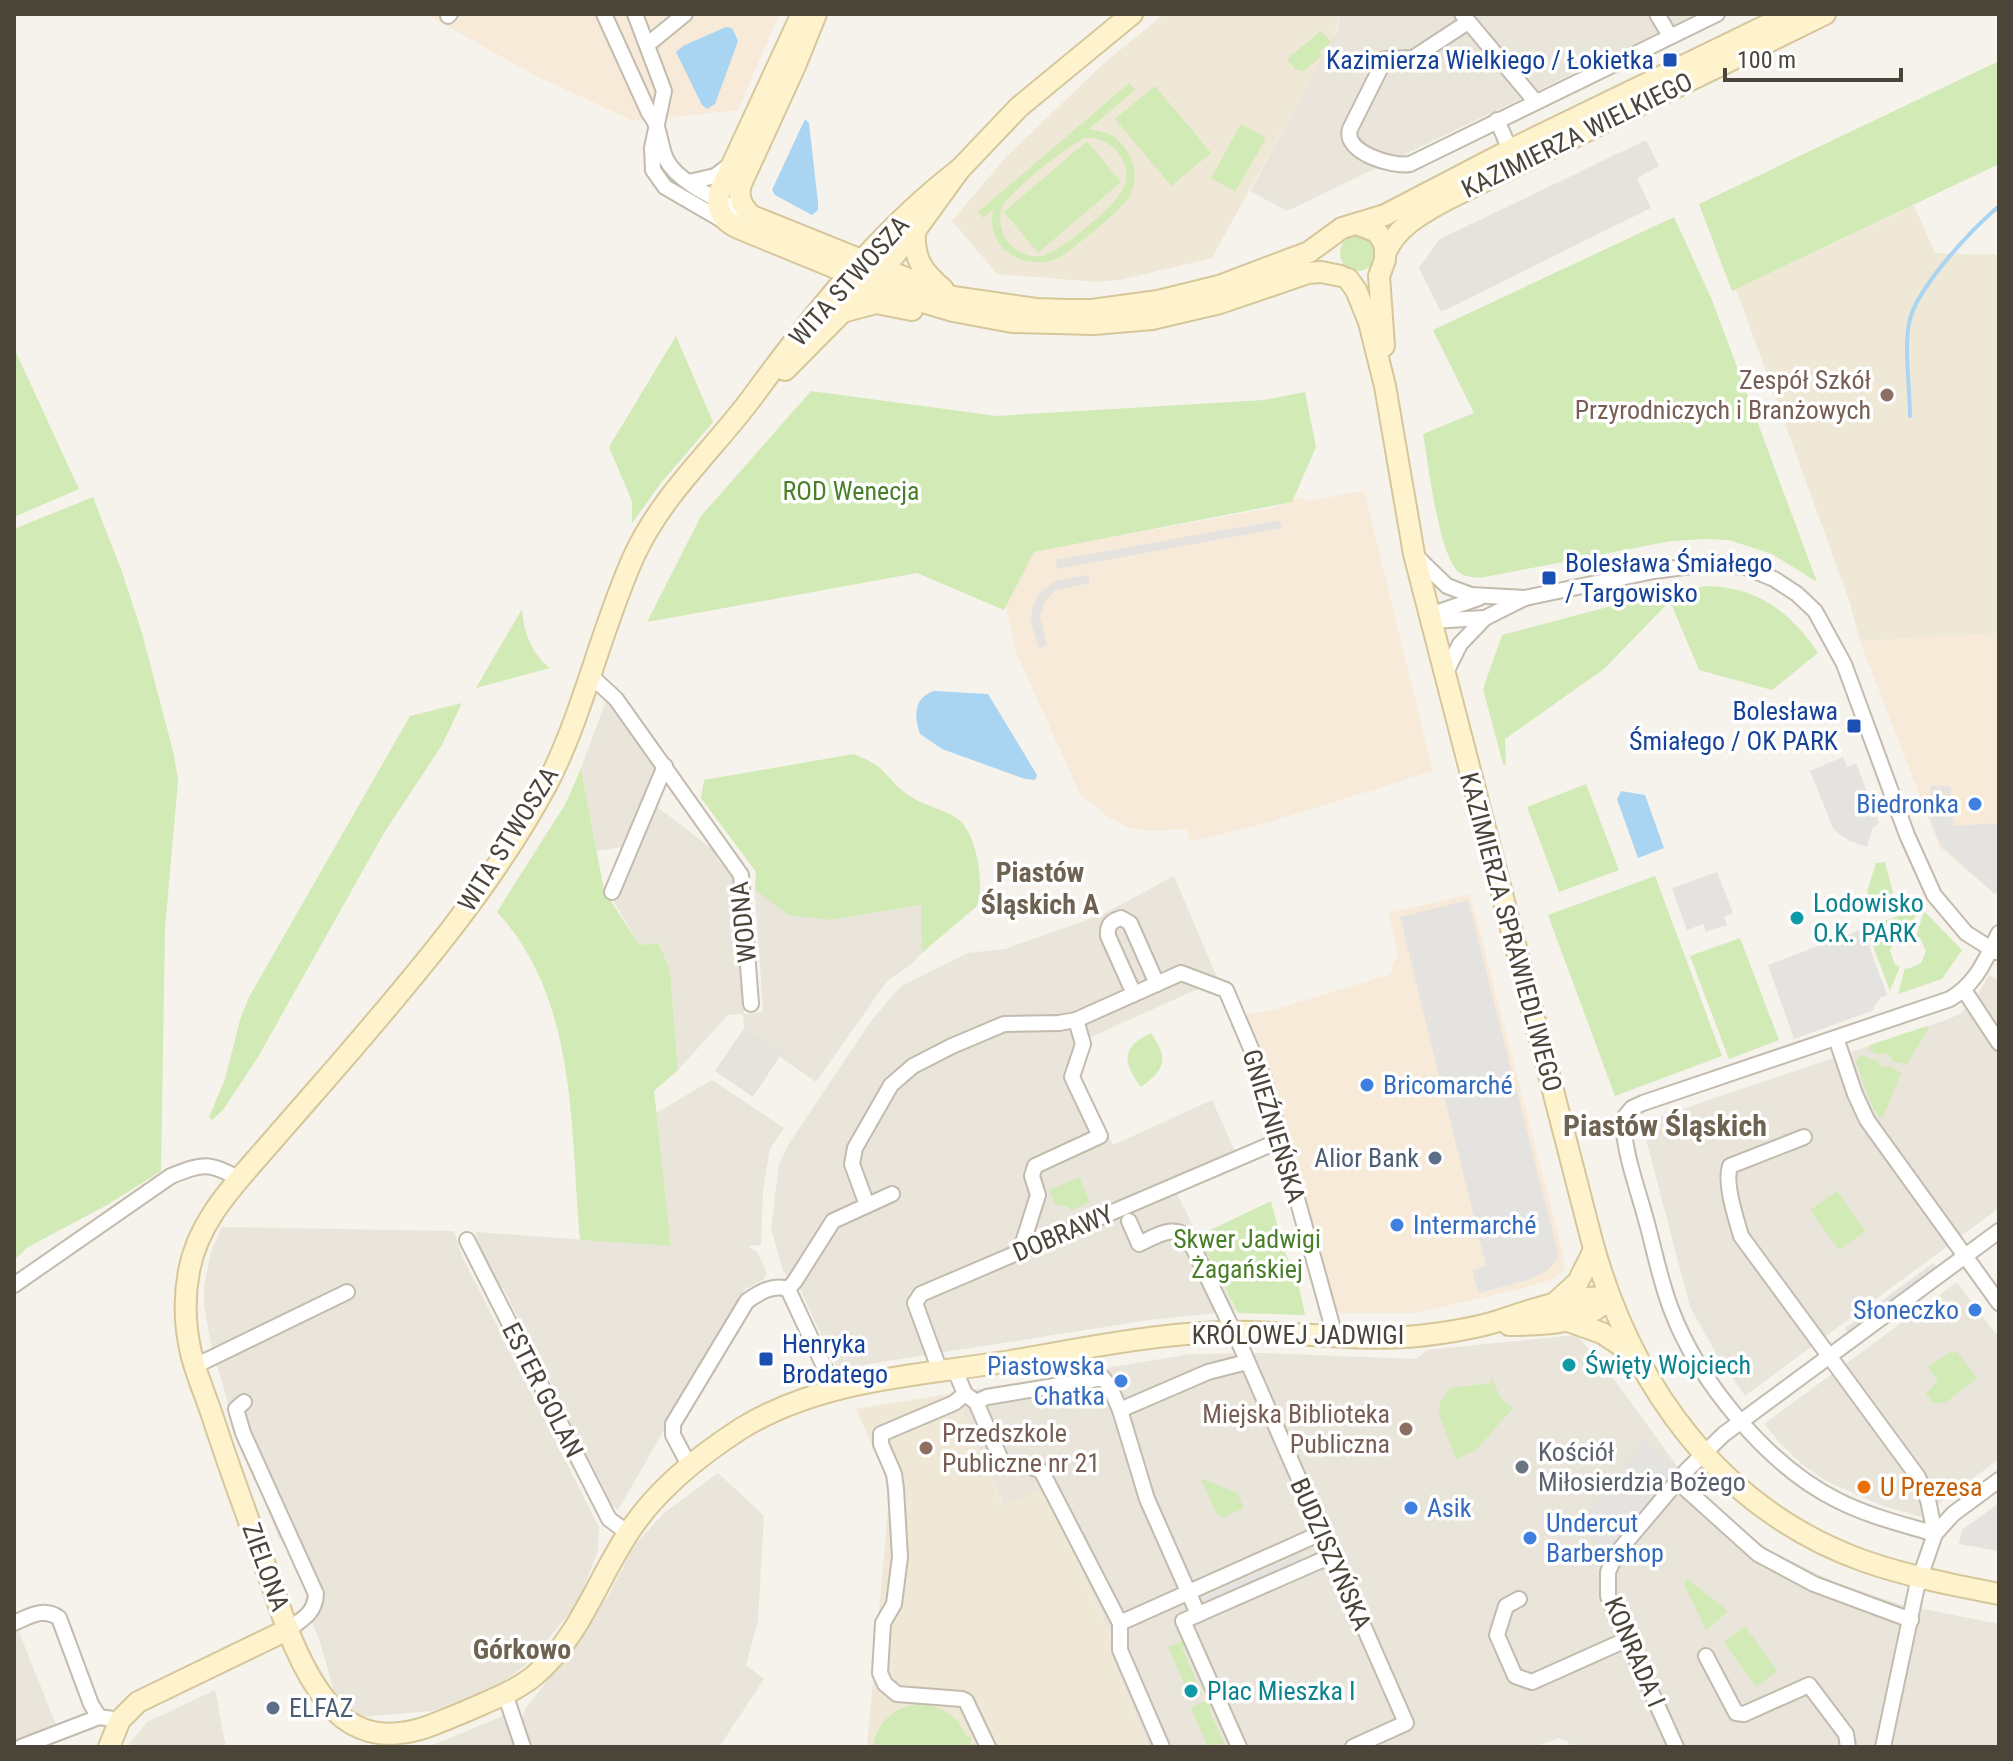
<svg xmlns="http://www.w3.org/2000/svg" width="2013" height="1761" font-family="'Roboto Condensed',sans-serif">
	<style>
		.residential { fill: #eae5da }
		.commercial { fill: #f7ead8 }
		.industrial { fill: #e6e2dd }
		.education { fill: #efe8d6 }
		.green { fill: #d2eab5; fill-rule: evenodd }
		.parking { fill: #e5e3e0 }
		.water { fill: #a9d4f2 }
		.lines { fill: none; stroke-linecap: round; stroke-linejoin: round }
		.stream { stroke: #a9d4f2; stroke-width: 4 }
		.street-casing { stroke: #c2bbae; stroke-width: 18 }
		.secondary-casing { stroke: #d6c79b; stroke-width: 24 }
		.street { stroke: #fff; stroke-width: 14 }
		.secondary { stroke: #fff3cd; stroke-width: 20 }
		.transit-dot { fill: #1a4fb4; stroke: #fff; stroke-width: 3 }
		.education-dot { fill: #8d6e63; stroke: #fff; stroke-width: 3 }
		.shop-dot { fill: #3f7fe0; stroke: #fff; stroke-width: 3 }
		.culture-dot { fill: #0f9aa8; stroke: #fff; stroke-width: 3 }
		.service-dot { fill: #5c6f8a; stroke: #fff; stroke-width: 3 }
		.worship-dot { fill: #6b7280; stroke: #fff; stroke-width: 3 }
		.food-dot { fill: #e8710a; stroke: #fff; stroke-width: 3 }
		.labels { text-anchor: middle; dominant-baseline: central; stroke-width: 7; stroke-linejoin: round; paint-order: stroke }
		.transit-label { font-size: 26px; fill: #164399; stroke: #fff; text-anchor: end }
		.street-label { font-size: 26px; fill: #4b4439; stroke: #fff }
		.education-label { font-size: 26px; fill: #785e54; stroke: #fff; text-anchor: end }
		.park-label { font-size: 26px; fill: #4a7f2a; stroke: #fff }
		.shop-label { font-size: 26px; fill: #366cbe; stroke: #fff; text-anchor: start }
		.culture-label { font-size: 26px; fill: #0d838f; stroke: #fff; text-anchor: start }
		.service-label { font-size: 26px; fill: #4e5e75; stroke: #fff; text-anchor: end }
		.worship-label { font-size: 26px; fill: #5b616d; stroke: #fff; text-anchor: start }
		.food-label { font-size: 26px; fill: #c56008; stroke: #fff; text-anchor: start }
		.neighbourhood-label { font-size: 28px; font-weight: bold; fill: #6e6250; stroke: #fff }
		.quarter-label { font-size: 30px; font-weight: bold; fill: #6e6250; stroke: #fff }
	</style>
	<rect width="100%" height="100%" fill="#f6f3ec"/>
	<g class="residential">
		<path d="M1341 14H1697L1287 211 1250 191 1337 30Z"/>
		<path d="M606 701 656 767 622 847 597 851 581 768Z"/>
		<path d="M655 805 719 854 717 860 736 875 744 1014 763 1012 755 890 788 915 830 920 922 905V953L912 964 887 981 816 1082 780 1057 781 1053 744 1028 743 1014 728 1015 678 1070 670 971 660 944 639 945 614 902Z"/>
		<path d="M1174 876 1218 980 1091 1037 1081 1079 1113 1145 1212 1100 1235 1151 1170 1180 1236 1311 1149 1320 837 1369 801 1291 783 1271 771 1229 779 1164 788 1145 871 1021 901 986 968 953 1005 949 1101 915Z"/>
		<path d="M1989 975 1999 980V1208L1745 1396 1720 1360 1690 1307 1646 1139 1647 1121 1946 1020 1960 1014 1976 998Z"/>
		<path d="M712 1080 784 1128 770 1149 763 1191 761 1245 748 1246 757 1252 767 1273 763 1280 745 1289 618 1510 612 1505 503 1288 500 1289 477 1241 476 1232 671 1246 656 1113Z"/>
		<path d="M222 1227 454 1231 462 1256 599 1527 598 1551 578 1602 536 1654 523 1667 498 1685 449 1707 432 1711 361 1717 341 1702 334 1691 319 1639 304 1605 307 1590 295 1556 279 1538 266 1506 227 1400 211 1344 204 1306V1287L211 1251Z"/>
		<path d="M1957 1282 1999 1338V1459L1921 1517 1881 1505 1828 1482 1803 1465 1782 1445 1764 1424Z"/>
		<path d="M1576 1335 1606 1368 1680 1470 1723 1513 1766 1548 1834 1582 1899 1604 1999 1624V1747H1571L1568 1742 1559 1738 1535 1747H1149L1114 1664 1122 1660 1044 1488 1004 1506 954 1393 1191 1354 1261 1353 1416 1359 1427 1350Z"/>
		<path d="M718 1473 764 1516 758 1621 746 1665 764 1679 719 1747H527L521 1724 525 1709 577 1643 610 1593 634 1546 663 1514Z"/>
		<path d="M17 1627 57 1727 14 1744V1628Z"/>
		<path d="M215 1690 226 1747H130V1743L147 1722Z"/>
		<path d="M505 1715 516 1747H424L443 1741Z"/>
	</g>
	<g class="commercial">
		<path d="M426 14H779L738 110 634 121 534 75Z"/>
		<path d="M1364 491 1433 771 1270 822 1190 842 1186 829 1153 831 1130 828 1108 817 1080 794 1016 652 1006 607 1033 552 1275 507 1300 497 1307 501Z"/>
		<path d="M1999 633V887L1995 894 1940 848 1860 641Z"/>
		<path d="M1470 894 1563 1254 1565 1268 1556 1278 1528 1287 1415 1313H1336L1319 1261 1270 1071 1245 1015 1277 1009 1391 974 1393 963 1398 956 1389 913Z"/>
	</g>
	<g class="industrial">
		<path d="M1646 140 1659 166 1637 178 1651 208 1441 312 1419 268 1440 239Z"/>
		<path d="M744 1028 782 1053 753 1097 715 1071Z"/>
	</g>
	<g class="education">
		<path d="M1164 14H1341L1331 42 1212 258 1120 280 1096 282 997 274 952 221 1005 158 1102 65Z"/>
		<path d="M1914 205 1935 253 1999 255V633L1860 641 1850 603 1736 289Z"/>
		<path d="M954 1393 1003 1505 1044 1488 1122 1661 1114 1665 1149 1747H867L890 1486 856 1409Z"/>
	</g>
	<g class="green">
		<path d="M1321 31 1331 42 1319 52 1322 56 1302 72 1299 69 1297 71 1287 59Z"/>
		<path d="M1999 61V164L1732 291 1699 204Z"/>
		<path d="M1129 83 1135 90 1089 129C1094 130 1101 131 1107 133 1132 144 1144 179 1126 201 1113 217 1076 246 1059 258 1025 272 985 250 993 210L983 218 978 212ZM1086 138C1099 138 1110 142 1118 153 1126 162 1129 176 1124 187 1118 204 1058 254 1041 256 1028 257 1016 252 1008 242 1001 233 998 218 1002 207 1008 193 1071 142 1086 138Z"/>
		<path d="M1155 86 1211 153 1171 186 1115 119Z"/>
		<path d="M1241 124 1266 138 1235 192 1211 178Z"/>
		<path d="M1087 141 1121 182 1038 253 1004 212Z"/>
		<path d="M1674 217 1712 300 1817 582 1772 554 1729 540 1705 539 1671 541 1485 577C1476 578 1468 578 1460 573 1439 559 1428 462 1423 434L1474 413 1433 330Z"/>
		<circle cx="1358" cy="253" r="18"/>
		<path d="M676 336 713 422 661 483 632 523V501L609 447Z"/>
		<path d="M14 348 79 489 14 517Z"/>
		<path d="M811 391 997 416 1264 400 1305 392 1316 447 1292 502 1034 552 1004 610 917 573 647 622 701 516Z"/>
		<path d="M93 497 122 572 142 633 174 755 178 781 165 928 161 1171 107 1205 28 1247 14 1260V529Z"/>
		<path d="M1706 586C1756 586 1791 612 1818 653L1772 690 1699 670 1670 601 1604 669 1505 739 1506 765 1503 764 1483 689 1502 635 1630 601Z"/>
		<path d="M522 609C524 633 531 653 550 668L476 688Z"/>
		<path d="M462 703 442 745 384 833 258 1057 223 1110 212 1120 209 1117 225 1079 240 1020 249 997 410 716Z"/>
		<path d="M854 754C862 758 874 762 881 769 890 778 897 787 908 795 924 806 944 809 958 819 977 833 985 886 977 906L922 953 921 905 830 920 788 915 755 890 756 872 701 798 704 780Z"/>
		<path d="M581 768 604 890 639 945 659 943 670 970 678 1070 654 1091 671 1246 580 1240C570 1129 578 999 497 912L566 803Z"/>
		<path d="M1586 784 1619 870 1559 892 1527 807Z"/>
		<path d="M1885 862 1893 893 1878 900 1869 896 1867 892 1876 863Z"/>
		<path d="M1655 876 1722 1056 1615 1096 1548 915Z"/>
		<path d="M1917 909 1911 934 1907 933 1894 939 1890 951 1895 965 1900 966 1890 991 1866 928Z"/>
		<path d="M1924 911 1962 950 1942 979 1898 994 1905 968 1908 969 1921 963 1926 951 1920 938 1916 936Z"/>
		<path d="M1740 938 1779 1040 1729 1059 1690 956Z"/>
		<path d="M1927 1026 1929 1028 1907 1064 1893 1061 1888 1053 1880 1055 1869 1050 1870 1045Z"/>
		<path d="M1151 1033C1168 1058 1167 1068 1141 1087 1122 1062 1121 1047 1151 1033Z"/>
		<path d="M1860 1055 1877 1061 1882 1068 1890 1066 1901 1073 1882 1119C1868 1106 1863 1079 1856 1061Z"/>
		<path d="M1079 1177 1090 1202 1070 1211 1068 1207 1060 1204 1056 1206 1049 1190Z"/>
		<path d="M1837 1191 1865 1231 1839 1250 1810 1210Z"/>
		<path d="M1271 1201 1283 1248 1298 1282 1305 1315 1238 1313 1198 1236Z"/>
		<path d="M1957 1352 1977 1378 1945 1403H1933L1926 1393 1938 1381 1928 1367 1949 1353Z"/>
		<path d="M1491 1376 1500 1397 1513 1408 1475 1451 1456 1459 1439 1415 1440 1403 1450 1388 1491 1383Z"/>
		<path d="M1200 1478 1237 1493 1244 1508 1224 1517 1217 1514Z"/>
		<path d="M1687 1579 1728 1611 1706 1630 1684 1584Z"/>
		<path d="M1745 1626 1777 1671 1756 1687 1724 1642Z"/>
		<path d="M1187 1639 1182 1648 1202 1694 1191 1699 1168 1647Z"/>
		<path d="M1212 1697 1214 1701 1209 1710 1226 1747 1222 1744 1208 1747 1191 1708Z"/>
		<path d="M916 1704C939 1704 957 1714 966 1736L971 1737 970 1747H873C876 1724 893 1708 916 1704Z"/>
	</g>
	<g class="parking">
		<path d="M1280 520 1282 528 1057 569 1056 560Z"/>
		<path d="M1088 575 1090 583 1056 590 1045 601 1040 617 1047 645 1039 649 1031 623 1033 607 1038 594 1055 581Z"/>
		<path d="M1843 757 1847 767 1856 763 1879 823 1872 829 1867 847 1850 841 1834 830 1810 771Z"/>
		<path d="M1930 786H1950L1954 826 1999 823V887L1995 894 1941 846 1922 799 1931 795Z"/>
		<path d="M1717 872 1733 913 1724 917 1727 925 1706 932 1703 924 1687 930 1672 888Z"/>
		<path d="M1468 900 1559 1256 1548 1270 1528 1280 1478 1293 1472 1270 1486 1266 1400 917Z"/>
		<path d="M1863 929 1887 995 1880 998 1872 1011 1794 1039 1768 965Z"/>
		<path d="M1933 1263 1938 1269 1850 1335 1845 1328Z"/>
		<path d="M1645 1441 1676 1467 1608 1556 1577 1524Z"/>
		<path d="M1999 1503V1551L1959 1544 1962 1530Z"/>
		<path d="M1298 1555 1301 1563 1207 1604 1204 1596Z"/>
	</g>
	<g class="water">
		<path d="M726 27 732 28 738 41 715 104 707 109 702 105 676 52 683 46Z"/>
		<path d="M805 119 809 123 818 203V210L812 215 775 195 772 190Z"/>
		<path d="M934 691 988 694 1037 775 1035 780 1025 779 942 749 920 734C914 717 913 698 934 691Z"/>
		<path d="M1621 791 1645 795 1664 848 1638 858 1617 799Z"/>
	</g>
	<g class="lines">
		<path class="stream" d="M1910 416C1910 388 1904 350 1909 323 1916 288 1971 230 1999 206"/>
		<defs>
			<g id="street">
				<path d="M604 14 649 113C661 128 659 143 666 159 678 184 724 202 748 215"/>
				<path d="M635 14 664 91 652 148 653 170 665 187 727 223"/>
				<path d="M1462 14 1535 101"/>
				<path d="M1657 14 1670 36"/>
				<path d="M448 16 450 14"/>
				<path d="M1468 22 1413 58 1385 59 1350 129C1343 152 1391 167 1410 164L1717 14"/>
				<path d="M647 45 685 14"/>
				<path d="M1497 120 1510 150"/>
				<path d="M689 182 715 176 731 164"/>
				<path d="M1417 557 1447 586 1471 595 1525 598 1654 571 1714 563 1745 567 1774 579 1797 594 1815 611 1844 664 1907 835 1934 895 1966 933 1996 952"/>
				<path d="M1430 621 1485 618 1525 598"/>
				<path d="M1430 621 1441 611 1479 598"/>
				<path d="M1445 674 1460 644 1485 618"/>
				<path d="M590 675 616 699 741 875 751 1004"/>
				<path d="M612 892 665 766"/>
				<path d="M1964 990 1999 1043"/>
				<path d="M1134 994 1108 936C1107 925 1111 921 1121 918L1130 923 1157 984"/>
				<path d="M1836 1038 1855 1094 1867 1120 1999 1303"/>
				<path d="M1804 1137 1730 1166C1724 1183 1736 1218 1741 1236L1918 1477 1928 1500 1935 1534"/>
				<path d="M867 1205 852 1164 855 1148 891 1085 913 1066 952 1046 1004 1024 1059 1023 1076 1020 1181 973 1226 990 1264 1079 1335 1336"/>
				<path d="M1129 1221 1139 1244C1156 1236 1176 1222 1190 1241L1242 1349 1406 1723 1353 1747"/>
				<path d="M467 1240 609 1519 628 1533"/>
				<path d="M1020 1252 1038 1195 1032 1176 1035 1166 1100 1136 1072 1077 1083 1044 1076 1020"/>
				<path d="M14 1285 171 1176C202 1164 209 1161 239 1179"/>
				<path d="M195 1366 347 1292"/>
				<path d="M955 1370 965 1394 976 1402 1002 1462C1015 1469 1031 1463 1042 1472L1120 1623 1321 1533"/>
				<path d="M940 1371 915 1303 921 1294 1281 1140"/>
				<path d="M835 1390 788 1289 795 1281 833 1221 892 1194"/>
				<path d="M965 1394 954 1403 881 1434V1444L894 1474 896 1489 900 1557 894 1604 883 1623 880 1673 885 1684 897 1694 962 1699 966 1701 988 1747"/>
				<path d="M244 1402 236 1409 243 1433 316 1594C315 1613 303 1619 289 1629"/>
				<path d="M976 1402 987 1397 1103 1378 1110 1387 1120 1410 1208 1372 1247 1362"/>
				<path d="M1120 1410 1147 1499 1198 1614"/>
				<path d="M690 1467 673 1435V1424L747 1301C760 1292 773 1284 788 1289"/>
				<path d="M1678 1482 1758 1554 1814 1584 1911 1620"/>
				<path d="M1935 1534C1902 1524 1868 1516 1837 1500 1768 1466 1698 1381 1671 1309 1661 1283 1655 1254 1648 1227 1639 1192 1624 1155 1623 1119L1632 1108 1643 1103 1950 999C1977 983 1985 960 1999 933"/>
				<path d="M1519 1599 1506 1606 1497 1635 1515 1676 1532 1682 1628 1639"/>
				<path d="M14 1623C30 1616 44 1607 59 1618L91 1704 99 1717 120 1720"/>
				<path d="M1120 1623V1650L1162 1747"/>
				<path d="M1706 1656 1736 1713 1744 1714 1809 1685 1846 1734 1848 1747"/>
				<path d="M505 1694 523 1747"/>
				<path d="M21 1747 99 1717"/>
				<path d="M1239 1747 1183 1621 1331 1556"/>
				<path d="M1676 1747 1608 1596V1572L1616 1554 1687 1470 1724 1434 1999 1231"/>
				<path d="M1883 1747 1917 1586 1935 1534 1953 1514 1999 1480"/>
			</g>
			<g id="secondary">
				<path d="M816 14 795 66 741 184C737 197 742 207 752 216L953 297 1036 309 1068 310H1092L1158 301 1219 286 1309 252 1342 228 1385 215 1510 150 1790 14"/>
				<path d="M800 18 719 193C716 210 723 221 738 228L909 298 953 311 1012 322 1094 324 1152 319 1220 303 1308 273 1321 272 1341 276"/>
				<path d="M960 169C880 230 810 318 751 399 711 452 662 495 634 556 600 631 584 713 546 786 492 886 415 976 341 1062 316 1091 291 1119 266 1148 234 1185 198 1221 189 1271 184 1297 185 1327 191 1353 196 1374 205 1394 212 1415 227 1461 244 1508 261 1554 279 1603 294 1662 328 1703 346 1725 371 1737 400 1733 422 1731 441 1721 462 1713 486 1702 513 1693 534 1676 581 1637 599 1574 633 1526 660 1487 703 1453 742 1428 822 1379 921 1375 1011 1361 1080 1349 1151 1334 1222 1332 1287 1330 1353 1342 1418 1336 1444 1333 1473 1329 1498 1321 1534 1309 1572 1295 1610 1298"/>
				<path d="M1357 224 1377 232 1385 245V260L1379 276 1384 346"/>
				<path d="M915 231C913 258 923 273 943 289"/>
				<path d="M1386 252C1397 226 1423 213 1446 200L1825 14"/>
				<path d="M1348 279 1356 290 1369 322 1385 386 1414 554 1592 1241C1631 1384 1719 1509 1864 1561 1907 1576 1953 1585 1999 1594"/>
				<path d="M846 311 876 303 912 310"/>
				<path d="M785 370 872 282 915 231 960 169 1019 107 1132 14"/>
				<path d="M1555 1303 1578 1282 1594 1250"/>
				<path d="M1568 1321 1602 1333 1635 1355"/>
				<path d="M1509 1325C1544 1325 1585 1324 1610 1298"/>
				<path d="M109 1747 120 1720 138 1702 289 1629"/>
			</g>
		</defs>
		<use href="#street" class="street-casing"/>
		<use href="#secondary" class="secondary-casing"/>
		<use href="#street" class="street"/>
		<use href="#secondary" class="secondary"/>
	</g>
	<g class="transit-dot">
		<rect x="1662" y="52" width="16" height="16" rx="4"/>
		<rect x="1541" y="570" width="16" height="16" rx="4"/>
		<rect x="1846" y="718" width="16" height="16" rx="4"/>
		<rect x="758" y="1351" width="16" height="16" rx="4"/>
	</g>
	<g class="education-dot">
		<circle cx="1887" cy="395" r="8"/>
		<circle cx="1406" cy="1429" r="8"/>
		<circle cx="926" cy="1448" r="8"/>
	</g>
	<g class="shop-dot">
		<circle cx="1975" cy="804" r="8"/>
		<circle cx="1367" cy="1085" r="8"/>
		<circle cx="1397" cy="1225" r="8"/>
		<circle cx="1975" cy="1310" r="8"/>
		<circle cx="1121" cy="1381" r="8"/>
		<circle cx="1411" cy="1508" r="8"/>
		<circle cx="1530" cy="1538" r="8"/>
	</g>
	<g class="culture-dot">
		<circle cx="1797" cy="918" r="8"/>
		<circle cx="1569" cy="1365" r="8"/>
		<circle cx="1191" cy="1691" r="8"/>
	</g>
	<g class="service-dot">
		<circle cx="1435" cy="1158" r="8"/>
		<circle cx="273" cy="1708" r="8"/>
	</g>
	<circle class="worship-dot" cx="1522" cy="1467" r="8"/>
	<circle class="food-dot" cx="1864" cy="1487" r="8"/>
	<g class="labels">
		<g class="transit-label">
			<text x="1654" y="60">Kazimierza Wielkiego / Łokietka</text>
			<text x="1565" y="563" text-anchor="start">Bolesława Śmiałego<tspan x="1565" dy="30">/ Targowisko</tspan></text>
			<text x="1838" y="711">Bolesława<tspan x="1838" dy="30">Śmiałego / OK PARK</tspan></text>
			<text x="782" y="1344" text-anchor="start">Henryka<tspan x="782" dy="30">Brodatego</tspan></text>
		</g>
		<g class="street-label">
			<text transform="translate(1577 135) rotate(-26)">KAZIMIERZA WIELKIEGO</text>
			<text transform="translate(849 281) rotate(-48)">WITA STWOSZA</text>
			<text transform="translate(508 839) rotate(-58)">WITA STWOSZA</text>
			<text transform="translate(743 922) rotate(-96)">WODNA</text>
			<text transform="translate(1511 932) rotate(75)">KAZIMIERZA SPRAWIEDLIWEGO</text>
			<text transform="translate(1274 1126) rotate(73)">GNIEŹNIEŃSKA</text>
			<text transform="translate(1063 1233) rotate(-23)">DOBRAWY</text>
			<text x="1298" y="1335">KRÓLOWEJ JADWIGI</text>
			<text transform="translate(543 1390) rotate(63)">ESTER GOLAN</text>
			<text transform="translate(1331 1554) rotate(66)">BUDZISZYŃSKA</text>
			<text transform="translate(266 1567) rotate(70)">ZIELONA</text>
			<text transform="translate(1635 1652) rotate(67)">KONRADA I</text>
		</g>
		<g class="education-label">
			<text x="1871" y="380">Zespół Szkół<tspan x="1871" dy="30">Przyrodniczych i Branżowych</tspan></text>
			<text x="1390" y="1414">Miejska Biblioteka<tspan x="1390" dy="30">Publiczna</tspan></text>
			<text x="942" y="1433" text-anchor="start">Przedszkole<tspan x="942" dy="30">Publiczne nr 21</tspan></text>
		</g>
		<g class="park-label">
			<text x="851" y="491">ROD Wenecja</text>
			<text x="1247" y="1239">Skwer Jadwigi<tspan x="1247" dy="30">Żagańskiej</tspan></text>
		</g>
		<g class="shop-label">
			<text x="1959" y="804" text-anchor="end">Biedronka</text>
			<text x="1383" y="1085">Bricomarché</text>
			<text x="1413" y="1225">Intermarché</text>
			<text x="1959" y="1310" text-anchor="end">Słoneczko</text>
			<text x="1105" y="1366" text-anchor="end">Piastowska<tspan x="1105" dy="30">Chatka</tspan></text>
			<text x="1427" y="1508">Asik</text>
			<text x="1546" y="1523">Undercut<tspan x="1546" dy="30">Barbershop</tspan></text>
		</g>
		<g class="culture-label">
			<text x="1813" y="903">Lodowisko<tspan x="1813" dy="30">O.K. PARK</tspan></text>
			<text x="1585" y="1365">Święty Wojciech</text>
			<text x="1207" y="1691">Plac Mieszka I</text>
		</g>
		<g class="service-label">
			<text x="1419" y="1158">Alior Bank</text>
			<text x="289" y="1708" text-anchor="start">ELFAZ</text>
		</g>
		<g class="worship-label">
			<text x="1538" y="1452">Kościół<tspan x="1538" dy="30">Miłosierdzia Bożego</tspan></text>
		</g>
		<g class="food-label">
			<text x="1880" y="1487">U Prezesa</text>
		</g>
		<g class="neighbourhood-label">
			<text x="1040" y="872">Piastów<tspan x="1040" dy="32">Śląskich A</tspan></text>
			<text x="522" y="1649">Górkowo</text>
		</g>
		<g class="quarter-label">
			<text x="1665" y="1125">Piastów Śląskich</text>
		</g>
	</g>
	<rect width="2013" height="1761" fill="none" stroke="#4b4439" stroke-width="32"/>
	<path d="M1725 68v12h176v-12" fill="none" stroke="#4b4439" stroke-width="4"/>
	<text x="1737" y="68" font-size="24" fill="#4b4439" stroke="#ffffff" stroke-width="6" paint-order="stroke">100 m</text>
</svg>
